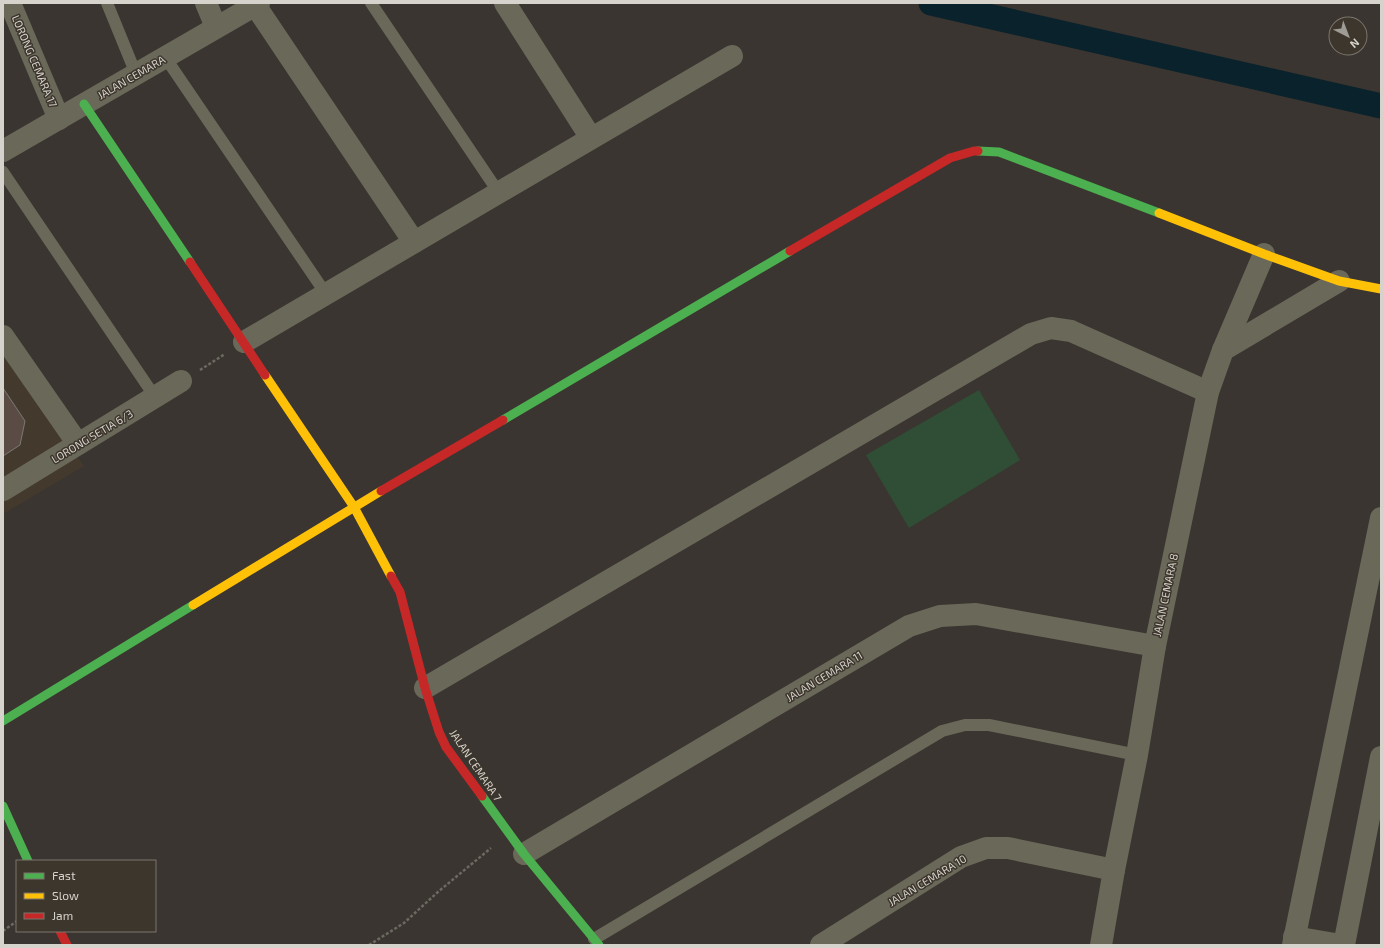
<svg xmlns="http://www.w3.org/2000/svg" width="1384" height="948" font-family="'Exo 2',sans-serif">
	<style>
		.built { fill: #44392d }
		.green { fill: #2f4e35 }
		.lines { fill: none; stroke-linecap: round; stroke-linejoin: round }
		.canal { stroke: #0a222b; stroke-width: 25 }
		.building { fill: #5a4c45; stroke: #7d7875 }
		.path { stroke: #6b6a60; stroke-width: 2.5; stroke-dasharray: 3 2; stroke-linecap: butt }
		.lane { stroke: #696859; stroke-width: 12 }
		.street { stroke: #696859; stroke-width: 22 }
		.fast { stroke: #4caf50; stroke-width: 9 }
		.slow { stroke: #ffc107; stroke-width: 9 }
		.jam { stroke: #c62828; stroke-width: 9 }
		.labels { text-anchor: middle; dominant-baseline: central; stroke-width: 3; stroke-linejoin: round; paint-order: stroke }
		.street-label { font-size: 11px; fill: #d6d2cc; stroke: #3d362d }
	</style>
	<rect width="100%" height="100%" fill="#3a3530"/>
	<path class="built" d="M3 353 84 466 3 514Z"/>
	<path class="green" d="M979 390 1020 460 909 528 866 455Z"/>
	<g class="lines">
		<path class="canal" d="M931 3 1381 106"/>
	</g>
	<path class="building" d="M3 388 25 421 20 445 3 456Z"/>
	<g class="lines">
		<g class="path">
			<path d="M200 370 225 354"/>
			<path d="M3 931 17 921"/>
			<path d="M369 945 404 923 439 891 491 848"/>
		</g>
		<g class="lane">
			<path d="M107 3 136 74"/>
			<path d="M371 3 499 193"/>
			<path d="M165 57 326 294"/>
			<path d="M3 172 155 397"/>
			<path d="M594 939 942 731 965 725H989L1137 755"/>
		</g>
		<g class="street">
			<path d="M10 3 59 119"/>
			<path d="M206 3 216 27"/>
			<path d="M505 3 591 138"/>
			<path d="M255 5 414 242"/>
			<path d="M3 151 259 3"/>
			<path d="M3 336 78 444"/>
			<path d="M244 342 732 56"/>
			<path d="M1223 350 1339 281"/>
			<path d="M3 490 181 381"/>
			<path d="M425 688 1031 334 1051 328 1071 331 1208 392"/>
			<path d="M524 854 909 626 940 616 976 614 1155 646"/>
			<path d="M1294 937 1341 945"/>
			<path d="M821 945 961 857 986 848H1008L1114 870"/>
			<path d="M1101 945 1114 870 1137 755 1155 646 1208 392 1223 350 1264 254"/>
			<path d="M1293 945 1381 518"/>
			<path d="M1344 945 1381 757"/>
		</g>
		<g class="fast">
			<path d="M84 104 190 262"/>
			<path d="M978 151 999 152 1159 213"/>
			<path d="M503 420 790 251"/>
			<path d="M3 721 193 605"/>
			<path d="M482 796 524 854 599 945"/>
			<path d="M3 806 28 861"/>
		</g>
		<g class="slow">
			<path d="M1159 213 1264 254 1339 281 1381 289"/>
			<path d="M265 375 354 507 391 576"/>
			<path d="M193 605 381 491"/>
		</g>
		<g class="jam">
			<path d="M790 251 950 158 974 151H978"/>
			<path d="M190 262 265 375"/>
			<path d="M381 491 503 420"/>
			<path d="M391 576 400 592 425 688 439 732 446 747 482 796"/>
			<path d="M60 931 67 945"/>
		</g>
	</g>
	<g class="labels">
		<g class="street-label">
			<text transform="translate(35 61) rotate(67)">LORONG CEMARA 17</text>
			<text transform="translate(131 77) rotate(-30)">JALAN CEMARA</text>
			<text transform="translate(92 436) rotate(-31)">LORONG SETIA 6/3</text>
			<text transform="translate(1165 595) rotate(-78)">JALAN CEMARA 8</text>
			<text transform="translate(824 676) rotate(-31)">JALAN CEMARA 11</text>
			<text transform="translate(476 765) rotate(56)">JALAN CEMARA 7</text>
			<text transform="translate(927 880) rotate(-31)">JALAN CEMARA 10</text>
		</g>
	</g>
	<rect width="1384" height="948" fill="none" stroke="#d6d2cc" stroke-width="8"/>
	<rect x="16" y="860" width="140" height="72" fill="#3d362d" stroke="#7a746d"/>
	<rect x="24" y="873" width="20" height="6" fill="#4caf50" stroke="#7a746d"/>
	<text x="52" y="880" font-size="12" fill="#d6d2cc">Fast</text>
	<rect x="24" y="893" width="20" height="6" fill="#ffc107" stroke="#7a746d"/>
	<text x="52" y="900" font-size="12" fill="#d6d2cc">Slow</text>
	<rect x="24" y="913" width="20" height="6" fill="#c62828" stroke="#7a746d"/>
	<text x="52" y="920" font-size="12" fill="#d6d2cc">Jam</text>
	<g transform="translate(1348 36) rotate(138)"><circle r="19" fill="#3d362d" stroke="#7a746d"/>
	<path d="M0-3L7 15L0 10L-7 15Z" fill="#9f9b95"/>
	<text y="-6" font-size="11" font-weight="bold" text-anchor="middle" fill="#d6d2cc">N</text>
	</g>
</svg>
